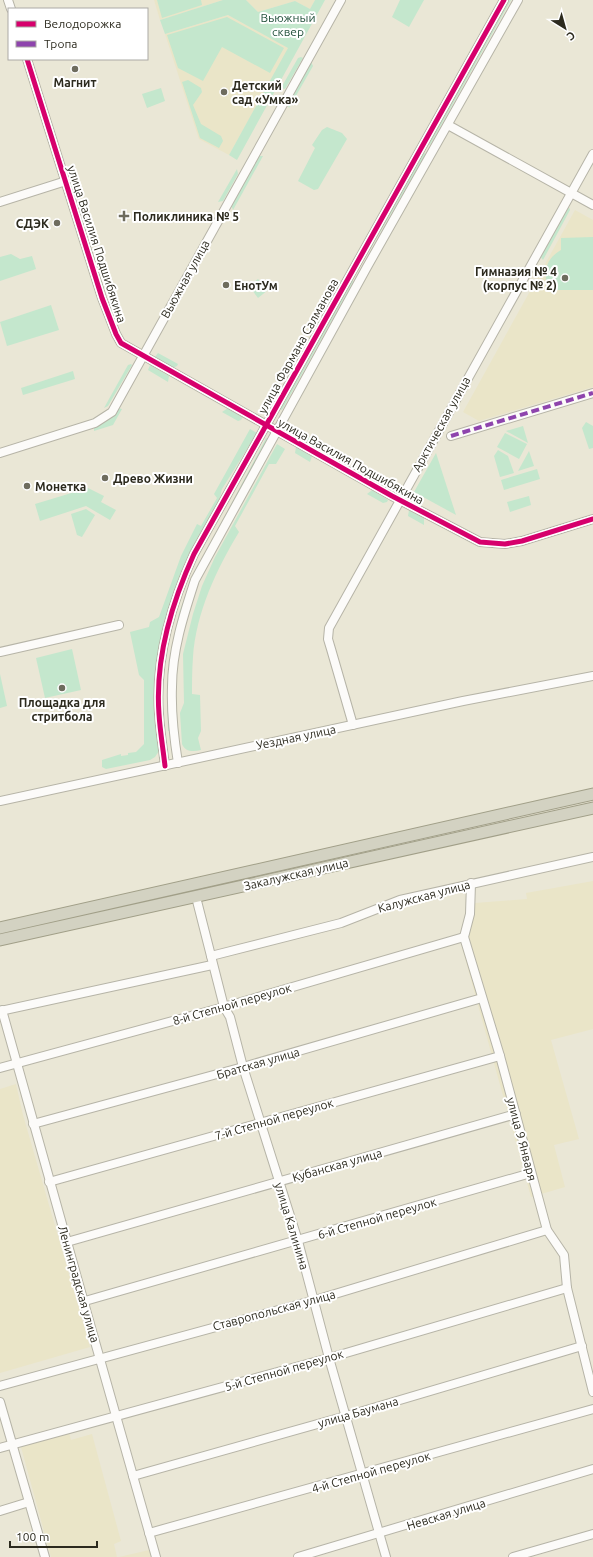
<svg xmlns="http://www.w3.org/2000/svg" width="593" height="1557" font-family="Ubuntu,sans-serif">
	<style>
		.built { fill: #eae5c8 }
		.green { fill: #c4e7cd }
		.lines { fill: none; stroke-linecap: round; stroke-linejoin: round }
		.minor-casing { stroke: #b6b4a7; stroke-width: 10 }
		.highway-casing { stroke: #a19f88; stroke-width: 13 }
		.minor { stroke: #fcfbf9; stroke-width: 8 }
		.highway { stroke: #d3d2c2; stroke-width: 11 }
		.quiet { stroke: #8e44ad; stroke-width: 4; stroke-dasharray: 8 4; stroke-linecap: butt }
		.cycleway-casing { stroke: #fff; stroke-width: 8 }
		.cycleway { stroke: #d6006c; stroke-width: 5 }
		.poi-dot { fill: #6e6c5e; stroke: #fff; stroke-width: 1.5 }
		.labels { text-anchor: middle; dominant-baseline: central; stroke-width: 4; stroke-linejoin: round; paint-order: stroke }
		.park-label { font-size: 12px; fill: #23513c; stroke: #fff }
		.poi-label { font-size: 12px; font-weight: bold; fill: #2c2a1e; stroke: #fff; text-anchor: start }
		.street-label { font-size: 12px; fill: #2c2a1e; stroke: #fff }
	</style>
	<rect width="100%" height="100%" fill="#eae7d6"/>
	<g class="built">
		<path d="M154 0H223L160 20Z"/>
		<path d="M246 0H315L310 9 295 1 258 12Z"/>
		<path d="M228 15 289 48 229 155 199 139 165 34Z"/>
		<path d="M575 210 593 220V387L479 421 463 412Z"/>
		<path d="M593 881V1029L551 1040 579 1139 554 1145 565 1187 531 1197 460 940 475 903 527 899 526 893Z"/>
		<path d="M16 1084 23 1115 90 1347 0 1373V1089Z"/>
		<path d="M69 1433 71 1440 92 1434 121 1541 114 1544 117 1557H51L21 1447Z"/>
		<path d="M149 1550 151 1557H119Z"/>
	</g>
	<g class="green">
		<path d="M157 0H201L202 5 162 18Z"/>
		<path d="M223 0H246L258 12 295 1 310 9 315 0H325L237 160 229 155 288 48 228 15 165 34 160 20Z"/>
		<path d="M400 0H424L409 27 392 17Z"/>
		<path d="M508 0H511L430 145 428 144Z"/>
		<path d="M227 17 284 48 270 73 222 47 203 81 178 68 167 35Z"/>
		<path d="M301 57 303 58 285 89 281 88 298 58Z"/>
		<path d="M311 62 313 66 289 108 287 104Z"/>
		<path d="M188 80 201 88 202 92 193 105 201 124 221 136 223 141 219 148 200 138 182 82Z"/>
		<path d="M161 88 165 101 147 108 142 94Z"/>
		<path d="M327 127 342 133 347 139 318 189 314 190 298 181 315 148 312 145 322 130Z"/>
		<path d="M424 153 426 154 361 265V264Z"/>
		<path d="M259 156H263L233 210 231 205Z"/>
		<path d="M237 169 238 174 223 201 218 202Z"/>
		<path d="M569 207 570 210 543 260 540 256Z"/>
		<path d="M593 237V290H546C546 271 543 261 561 250V238Z"/>
		<path d="M11 254 20 259 32 256 36 269 0 281V257Z"/>
		<path d="M258 279 268 290 258 298 249 286Z"/>
		<path d="M353 280V282L282 410 280 409 351 281Z"/>
		<path d="M51 305 59 330 7 346 0 322Z"/>
		<path d="M158 353 178 364 177 366 173 368 155 357Z"/>
		<path d="M131 364 132 365 108 406 104 408 128 365Z"/>
		<path d="M150 365 169 376 168 382 148 370Z"/>
		<path d="M73 371 75 379 23 395 21 388Z"/>
		<path d="M118 408 122 409 113 425 94 431V427L110 418Z"/>
		<path d="M228 408 243 417 241 420 238 421 222 412Z"/>
		<path d="M586 422 593 426V448L589 449 582 428Z"/>
		<path d="M523 426 528 443 506 431Z"/>
		<path d="M250 429 257 433 222 489 219 501C193 549 166 597 161 653 159 686 162 719 159 751L155 757 150 760 106 769 102 767V760L121 754V756L128 755V753L136 752 144 744V680L139 675 130 632 149 627 150 622 159 617 181 556 197 524 201 526 217 498 214 494Z"/>
		<path d="M505 433 527 444 519 459 497 447Z"/>
		<path d="M305 435 325 446 324 449 320 450 302 439V436Z"/>
		<path d="M266 438 268 439 193 579 174 647 171 731H168L167 686 172 647 179 613 192 578Z"/>
		<path d="M277 444 285 449 276 464H269L235 526 239 532C216 570 196 613 193 657 192 670 192 682 192 694L200 695 201 731 198 738 201 750C193 752 185 752 182 744L180 713 184 703 183 654 193 614 202 586 215 557Z"/>
		<path d="M296 447 312 456 310 462 295 453Z"/>
		<path d="M498 450 508 456 514 473 500 477 494 456Z"/>
		<path d="M529 451 534 466 518 471Z"/>
		<path d="M436 453 456 515 414 492Z"/>
		<path d="M537 469 540 479 504 490 501 480Z"/>
		<path d="M378 476 394 485 393 491 376 482Z"/>
		<path d="M88 488 104 496 101 502 116 510 110 520 86 506 40 521 35 504Z"/>
		<path d="M372 490 388 500 387 502 383 503 367 494Z"/>
		<path d="M529 496 531 505 510 512 507 502Z"/>
		<path d="M86 509 95 515 82 537 77 535 71 514Z"/>
		<path d="M409 510 424 518V525L408 516Z"/>
		<path d="M72 649 81 690 45 698 36 658Z"/>
		<path d="M0 674 7 706 0 708Z"/>
	</g>
	<g class="lines">
		<defs>
			<g id="minor">
				<path d="M8 0 11 9"/>
				<path d="M27 59 102 298 116 334 121 343 392 496 480 542 505 544 522 541 593 519"/>
				<path d="M448 125 593 205"/>
				<path d="M0 202 66 181"/>
				<path d="M451 436 593 393"/>
				<path d="M0 453 95 423 112 412 341 0"/>
				<path d="M0 652 119 625"/>
				<path d="M353 725 331 649 328 639 329 628 593 154"/>
				<path d="M178 763C174 738 171 712 172 687 172 650 184 614 195 580L367 267 518 0"/>
				<path d="M165 766C163 748 160 731 159 714 155 660 172 602 194 554L504 0"/>
				<path d="M0 801 463 701 593 676"/>
				<path d="M471 883 470 914 464 937 500 1056 547 1230 564 1255 567 1288 593 1392"/>
				<path d="M196 897 224 1007 230 1017 243 1067 298 1241 329 1358 386 1557"/>
				<path d="M211 956 341 923 400 900 593 857"/>
				<path d="M2 1010C53 1192 104 1375 156 1557"/>
				<path d="M0 1011 212 965"/>
				<path d="M0 1068 224 1007 464 937"/>
				<path d="M33 1124 243 1067 482 998"/>
				<path d="M49 1182 500 1056"/>
				<path d="M67 1242 516 1114"/>
				<path d="M85 1301 531 1173"/>
				<path d="M0 1386 315 1300 547 1230"/>
				<path d="M0 1402 45 1557"/>
				<path d="M0 1448 329 1358 567 1288"/>
				<path d="M133 1476 346 1416 582 1346"/>
				<path d="M0 1511 29 1502"/>
				<path d="M149 1533 593 1409"/>
				<path d="M298 1557 593 1469"/>
				<path d="M513 1557 593 1534"/>
			</g>
			<g id="highway">
				<path d="M0 928 593 794"/>
				<path d="M0 940 593 808"/>
			</g>
		</defs>
		<use href="#minor" class="minor-casing"/>
		<use href="#highway" class="highway-casing"/>
		<use href="#minor" class="minor"/>
		<use href="#highway" class="highway"/>
		<path class="quiet" d="M451 436 593 393"/>
		<defs>
			<g id="cycleway">
				<path d="M27 59 102 298 116 334 121 343 392 496 480 542 505 544 522 541 593 519"/>
				<path d="M165 766C163 748 160 731 159 714 155 660 172 602 194 554L504 0"/>
			</g>
		</defs>
		<use href="#cycleway" class="cycleway-casing"/>
		<use href="#cycleway" class="cycleway"/>
	</g>
	<g class="poi-dot">
		<circle cx="75" cy="69" r="4"/>
		<circle cx="224" cy="92" r="4"/>
		<path d="M122 210h4v4h4v4h-4v4h-4v-4h-4v-4h4z"/>
		<circle cx="57" cy="223" r="4"/>
		<circle cx="565" cy="278" r="4"/>
		<circle cx="226" cy="285" r="4"/>
		<circle cx="105" cy="478" r="4"/>
		<circle cx="27" cy="486" r="4"/>
		<circle cx="62" cy="688" r="4"/>
	</g>
	<g class="labels">
		<g class="park-label">
			<text x="288" y="17">Вьюжный<tspan x="288" dy="14">сквер</tspan></text>
		</g>
		<g class="poi-label">
			<text x="75" y="82" text-anchor="middle">Магнит</text>
			<text x="232" y="85">Детский<tspan x="232" dy="14">сад «Умка»</tspan></text>
			<text x="133" y="216">Поликлиника № 5</text>
			<text x="49" y="223" text-anchor="end">СДЭК</text>
			<text x="557" y="271" text-anchor="end">Гимназия № 4<tspan x="557" dy="14">(корпус № 2)</tspan></text>
			<text x="234" y="285">ЕнотУм</text>
			<text x="113" y="478">Древо Жизни</text>
			<text x="35" y="486">Монетка</text>
			<text x="62" y="702" text-anchor="middle">Площадка для<tspan x="62" dy="14">стритбола</tspan></text>
		</g>
		<g class="street-label">
			<text transform="translate(97 244) rotate(72)">улица Василия Подшибякина</text>
			<text transform="translate(185 279) rotate(-61)">Вьюжная улица</text>
			<text transform="translate(298 346) rotate(-61)">улица Фармана Салманова</text>
			<text transform="translate(441 424) rotate(-61)">Арктическая улица</text>
			<text transform="translate(351 461) rotate(29)">улица Василия Подшибякина</text>
			<text transform="translate(296 737) rotate(-12)">Уездная улица</text>
			<text transform="translate(296 874) rotate(-13)">Закалужская улица</text>
			<text transform="translate(424 896) rotate(-15)">Калужская улица</text>
			<text transform="translate(232 1004) rotate(-16)">8-й Степной переулок</text>
			<text transform="translate(258 1063) rotate(-16)">Братская улица</text>
			<text transform="translate(274 1119) rotate(-16)">7-й Степной переулок</text>
			<text transform="translate(522 1139) rotate(75)">улица 9 Января</text>
			<text transform="translate(337 1165) rotate(-16)">Кубанская улица</text>
			<text transform="translate(377 1218) rotate(-16)">6-й Степной переулок</text>
			<text transform="translate(292 1226) rotate(73)">улица Калинина</text>
			<text transform="translate(79 1284) rotate(74)">Ленинградская улица</text>
			<text transform="translate(274 1310) rotate(-15)">Ставропольская улица</text>
			<text transform="translate(284 1370) rotate(-16)">5-й Степной переулок</text>
			<text transform="translate(358 1412) rotate(-16)">улица Баумана</text>
			<text transform="translate(371 1472) rotate(-16)">4-й Степной переулок</text>
			<text transform="translate(446 1514) rotate(-17)">Невская улица</text>
		</g>
	</g>
	<rect x="8" y="8" width="140" height="52" fill="#ffffff" stroke="#abaaa5"/>
	<rect x="16" y="21" width="20" height="6" fill="#d6006c" stroke="#abaaa5"/>
	<text x="44" y="28" font-size="12" fill="#2c2a1e">Велодорожка</text>
	<rect x="16" y="41" width="20" height="6" fill="#8e44ad" stroke="#abaaa5"/>
	<text x="44" y="48" font-size="12" fill="#2c2a1e">Тропа</text>
	<g transform="translate(565 28) rotate(143)" stroke="#ffffff" stroke-width="3" paint-order="stroke">
	<path d="M0-3L7 15L0 10L-7 15Z" fill="#2c2a1e"/>
	<text y="-6" font-size="11" font-weight="bold" text-anchor="middle" fill="#2c2a1e">С</text>
	</g>
	<path d="M10 1541v6h87v-6" fill="none" stroke="#2c2a1e" stroke-width="2"/>
	<text x="16" y="1541" font-size="12" fill="#2c2a1e" stroke="#ffffff" stroke-width="3" paint-order="stroke">100 m</text>
</svg>
